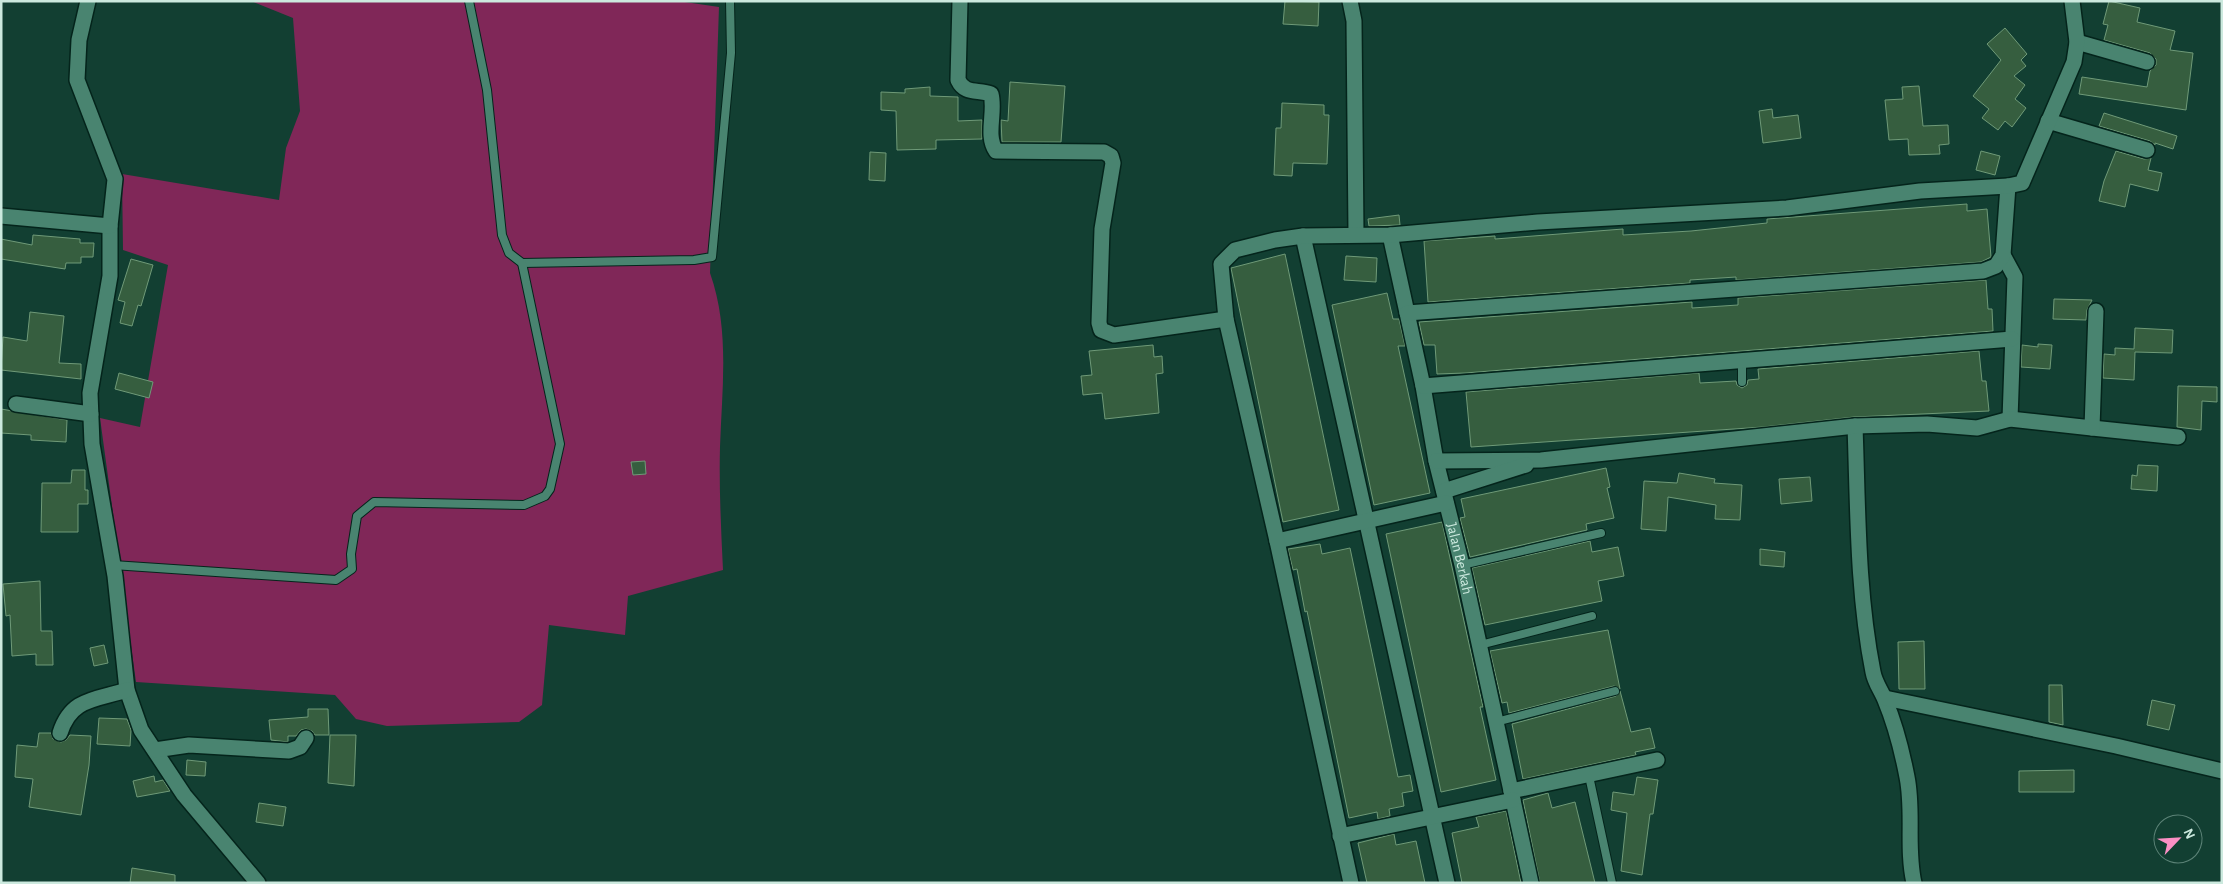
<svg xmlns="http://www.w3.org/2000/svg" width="2223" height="884" font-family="'Alegreya Sans',sans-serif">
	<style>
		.green { fill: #802758 }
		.building { fill: #365e3f; stroke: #6f9a78 }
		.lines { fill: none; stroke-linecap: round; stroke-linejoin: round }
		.lane-casing { stroke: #04241b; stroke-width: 10 }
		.street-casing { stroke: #04241b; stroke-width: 18 }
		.lane { stroke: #498470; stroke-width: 8 }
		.street { stroke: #498470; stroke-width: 15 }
		.labels { text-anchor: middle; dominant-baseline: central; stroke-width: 4; stroke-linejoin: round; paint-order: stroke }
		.street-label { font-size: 15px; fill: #cce9de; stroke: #123f32 }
	</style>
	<rect width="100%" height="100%" fill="#123f32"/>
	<path class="green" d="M251 1H678L719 7 710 273C730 329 722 388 720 447 719 488 721 529 723 570L628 596 625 635 549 625 542 705 519 722 387 726 356 719 335 695 136 682 100 418 140 427 168 265 123 250 122 174 279 200 286 148 300 111 293 18Z"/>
	<g class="building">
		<path d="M1285 1 1319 2 1318 26 1283 24Z"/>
		<path d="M2109 1 2140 8 2137 22 2175 31 2170 50 2193 53 2186 110 2079 94 2082 77 2147 87 2150 71 2156 65V59L2150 53 2104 40 2108 25 2103 24Z"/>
		<path d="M2005 28 2027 54 2021 60 2026 66 2014 76 2025 85 2015 99 2026 108 2012 127 2005 121 1998 130 1982 118 1989 109 1973 96 2001 60 1987 44Z"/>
		<path d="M1010 82 1065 86 1061 142H1002L1001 120 1008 121Z"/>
		<path d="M1919 86 1923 126 1948 125 1949 144 1939 145 1940 154 1909 155 1908 139 1889 140 1885 100 1903 99 1902 87Z"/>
		<path d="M930 87V96L958 97V121L982 120V139L936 140V149L897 150 896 111 881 110V92L905 93V89Z"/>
		<path d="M1282 103 1324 105V115H1329L1327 164 1293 163 1292 176 1274 175 1276 128H1281Z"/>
		<path d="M1772 109 1773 118 1798 115 1801 138 1763 143 1759 111Z"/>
		<path d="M2104 113 2177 136 2173 149 2155 143V145L2150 141 2099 126Z"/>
		<path d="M1981 151 2000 156 1995 175 1976 170Z"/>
		<path d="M2116 151 2144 159 2151 158 2148 170 2162 173 2158 191 2130 184 2125 207 2099 201 2104 181Z"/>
		<path d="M870 152 886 153 885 181 869 180Z"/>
		<path d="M1967 204V211L1987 209 1991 257 1981 262 1736 280V277L1690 280V283L1428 302 1424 241 1495 236V239L1623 229V235L1691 231 1767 223V219Z"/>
		<path d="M1399 215 1400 225 1369 226 1368 219Z"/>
		<path d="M33 235 80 239V243H94L93 257H81V263H66L65 269 1 259V239L32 245Z"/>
		<path d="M1285 254 1339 510 1283 522 1231 268Z"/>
		<path d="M1346 256 1377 258 1376 282 1344 280Z"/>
		<path d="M131 259 153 265 141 306 138 305 132 326 120 323 125 302 118 300Z"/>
		<path d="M1986 280 1988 309H1992L1993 331 1465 373 1437 374 1435 345H1424L1419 322 1692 302V308L1738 305V298Z"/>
		<path d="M1387 293 1393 319H1399L1405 346H1398L1430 493 1374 505 1332 305Z"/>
		<path d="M2054 299 2092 300 2087 310 2086 320 2053 319Z"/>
		<path d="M30 312 64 316 59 363 81 364V379L1 370 3 337 27 341Z"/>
		<path d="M2135 328 2173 330 2172 353 2135 352 2134 380 2103 378 2104 354 2115 355V348L2134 349Z"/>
		<path d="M2038 344 2052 345 2050 369 2021 367 2022 345 2038 347Z"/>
		<path d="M1153 345 1154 357 1162 356 1163 373 1156 374 1159 413 1105 419 1102 393 1083 395 1081 376 1092 375 1089 351Z"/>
		<path d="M1979 351 1982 381H1986L1989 411 1854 417 1763 427 1471 447 1466 392 1699 373 1700 383 1736 381 1737 385 1742 388 1747 385 1748 380 1759 379 1758 369Z"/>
		<path d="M119 373 153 382 149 398 115 389Z"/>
		<path d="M2178 386 2217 387V402L2202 401 2201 430 2177 427Z"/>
		<path d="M1 409 67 420 66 442 31 440V435L1 433Z"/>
		<path d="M645 461 646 474 633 475 631 462Z"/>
		<path d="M2138 465 2158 466 2157 491 2131 489 2132 475 2137 476Z"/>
		<path d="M1606 468 1610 487 1607 488 1614 518 1586 524 1587 530 1470 557 1460 518 1465 517 1461 499Z"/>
		<path d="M72 470H85V490H88V504H78V532H41L42 483H71Z"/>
		<path d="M1679 473 1715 479 1714 483 1742 485 1740 520 1715 519 1716 505 1668 497 1666 531 1641 529 1644 481 1677 483Z"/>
		<path d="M1810 477 1812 501 1781 504 1779 479Z"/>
		<path d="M1442 522 1483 707H1480L1496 780 1441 792 1386 534Z"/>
		<path d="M1590 541 1592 552 1618 547 1624 576 1598 581 1602 601 1485 625 1472 568Z"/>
		<path d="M1320 544 1322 554 1350 548 1398 777 1410 775 1413 791 1402 793 1404 806 1389 809 1390 816 1378 819 1377 812 1349 818 1307 611 1305 612 1297 569 1293 570 1288 549Z"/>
		<path d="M1760 549 1785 552 1784 567 1760 565Z"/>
		<path d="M40 581 41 631H52L53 665H36V654L12 656 10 615 6 616 3 584Z"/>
		<path d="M1608 630 1620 689 1614 686 1509 713 1507 702 1502 703 1490 651Z"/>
		<path d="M1924 641 1925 689H1899L1898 642Z"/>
		<path d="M104 645 108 663 94 666 90 648Z"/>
		<path d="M2049 685H2062L2063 725 2049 722Z"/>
		<path d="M1620 691 1631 732 1650 728 1655 748 1635 752 1636 755 1523 779 1512 724 1616 696Z"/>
		<path d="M2152 700 2175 705 2169 730 2147 725Z"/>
		<path d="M308 709H328L329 735H315L312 731 306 729 301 730 296 736H288V742L271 740 269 720 308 717Z"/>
		<path d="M99 718 127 719 131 730 130 746 97 744Z"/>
		<path d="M39 733H51L53 739 61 742 66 740 70 735 91 736 89 765 81 815 29 807 33 779 15 777 17 745 37 747Z"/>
		<path d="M330 735H356L354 786 328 783Z"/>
		<path d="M187 760 206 762 205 776 186 775Z"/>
		<path d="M2074 770V792H2019V771Z"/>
		<path d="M154 776 155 782 163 780 170 791 137 797 133 781Z"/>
		<path d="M1637 777 1658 780 1653 814H1650L1642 875 1621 871 1627 813 1611 810 1613 792 1634 795Z"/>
		<path d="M1548 793 1552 808 1575 802 1595 883H1540L1523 800Z"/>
		<path d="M259 803 286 807 283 826 256 822Z"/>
		<path d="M1506 811 1521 883H1462L1452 833 1479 827 1476 817Z"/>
		<path d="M1394 834 1396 845 1416 841 1425 883H1367L1358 843Z"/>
		<path d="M132 868 175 875V883H130Z"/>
	</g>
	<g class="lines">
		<defs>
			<g id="lane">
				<path d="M469 1 487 90 502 235 509 253 522 263 694 260 712 257 731 53 730 1"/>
				<path d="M1742 382V360"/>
				<path d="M113 565 336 580 352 569 351 554 357 516 374 502 524 505 545 496 550 489 560 444 522 263"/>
				<path d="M1462 565 1601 533"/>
				<path d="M1480 645 1592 616"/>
				<path d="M1496 722 1615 691"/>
				<path d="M1589 776 1612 883"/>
			</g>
			<g id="street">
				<path d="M88 1 79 40 77 80 115 179 110 226V276L90 393 92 444 115 576 127 690 141 730 184 795 258 883"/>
				<path d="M960 1 958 80C965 95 978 89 991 94 996 112 985 135 996 151L1104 152 1111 156 1113 163 1102 229 1099 323 1101 330 1114 335 1226 319"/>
				<path d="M1350 1 1354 21 1356 234"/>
				<path d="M2077 42 2147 62"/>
				<path d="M2048 121 2147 150"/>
				<path d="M1 216 110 226"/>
				<path id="s1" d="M1390 235 1423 386 1436 461 1462 565 1531 883"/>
				<path d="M1303 236 1447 883"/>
				<path d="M2003 255 2015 277 2010 419"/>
				<path d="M1407 313 1983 271 1996 266 2003 255 2008 186"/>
				<path d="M1423 386 2012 339"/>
				<path d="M16 404 91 414"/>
				<path d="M1855 426C1858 508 1857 591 1873 672 1875 683 1881 690 1885 700 1895 724 1902 751 1907 777 1914 812 1906 848 1914 883"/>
				<path d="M2092 428 2178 437"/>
				<path d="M1436 461 1541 460 1855 426 1927 424 1977 428 2010 419 2092 428 2096 311"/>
				<path d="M1444 491 1526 465"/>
				<path d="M1277 541 1446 503"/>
				<path d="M1885 698 2116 746 2222 771"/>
				<path d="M60 733C71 698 95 700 127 690"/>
				<path d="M155 750 189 745 289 751 300 747 306 738"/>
				<path d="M1511 791 1657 760"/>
				<path d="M1340 836 1513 800"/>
				<path d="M1351 883 1277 541 1226 319 1221 264 1235 250 1275 240 1303 236 1390 235 1538 222 1787 208 1920 191 2008 186 2022 183 2074 62 2077 42 2072 1"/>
			</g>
		</defs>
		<use href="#lane" class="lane-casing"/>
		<use href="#street" class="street-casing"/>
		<use href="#lane" class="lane"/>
		<use href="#street" class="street"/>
	</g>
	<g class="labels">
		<g class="street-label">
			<text stroke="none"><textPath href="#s1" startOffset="331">Jalan Berkah</textPath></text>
		</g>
	</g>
	<rect width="2223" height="884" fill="none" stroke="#cce9de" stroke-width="5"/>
	<g transform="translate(2178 839) rotate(65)"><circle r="24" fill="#123f32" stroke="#5c8377"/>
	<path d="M0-4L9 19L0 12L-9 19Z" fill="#fb8fc4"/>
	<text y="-8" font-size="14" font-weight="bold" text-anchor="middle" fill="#cce9de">N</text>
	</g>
</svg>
